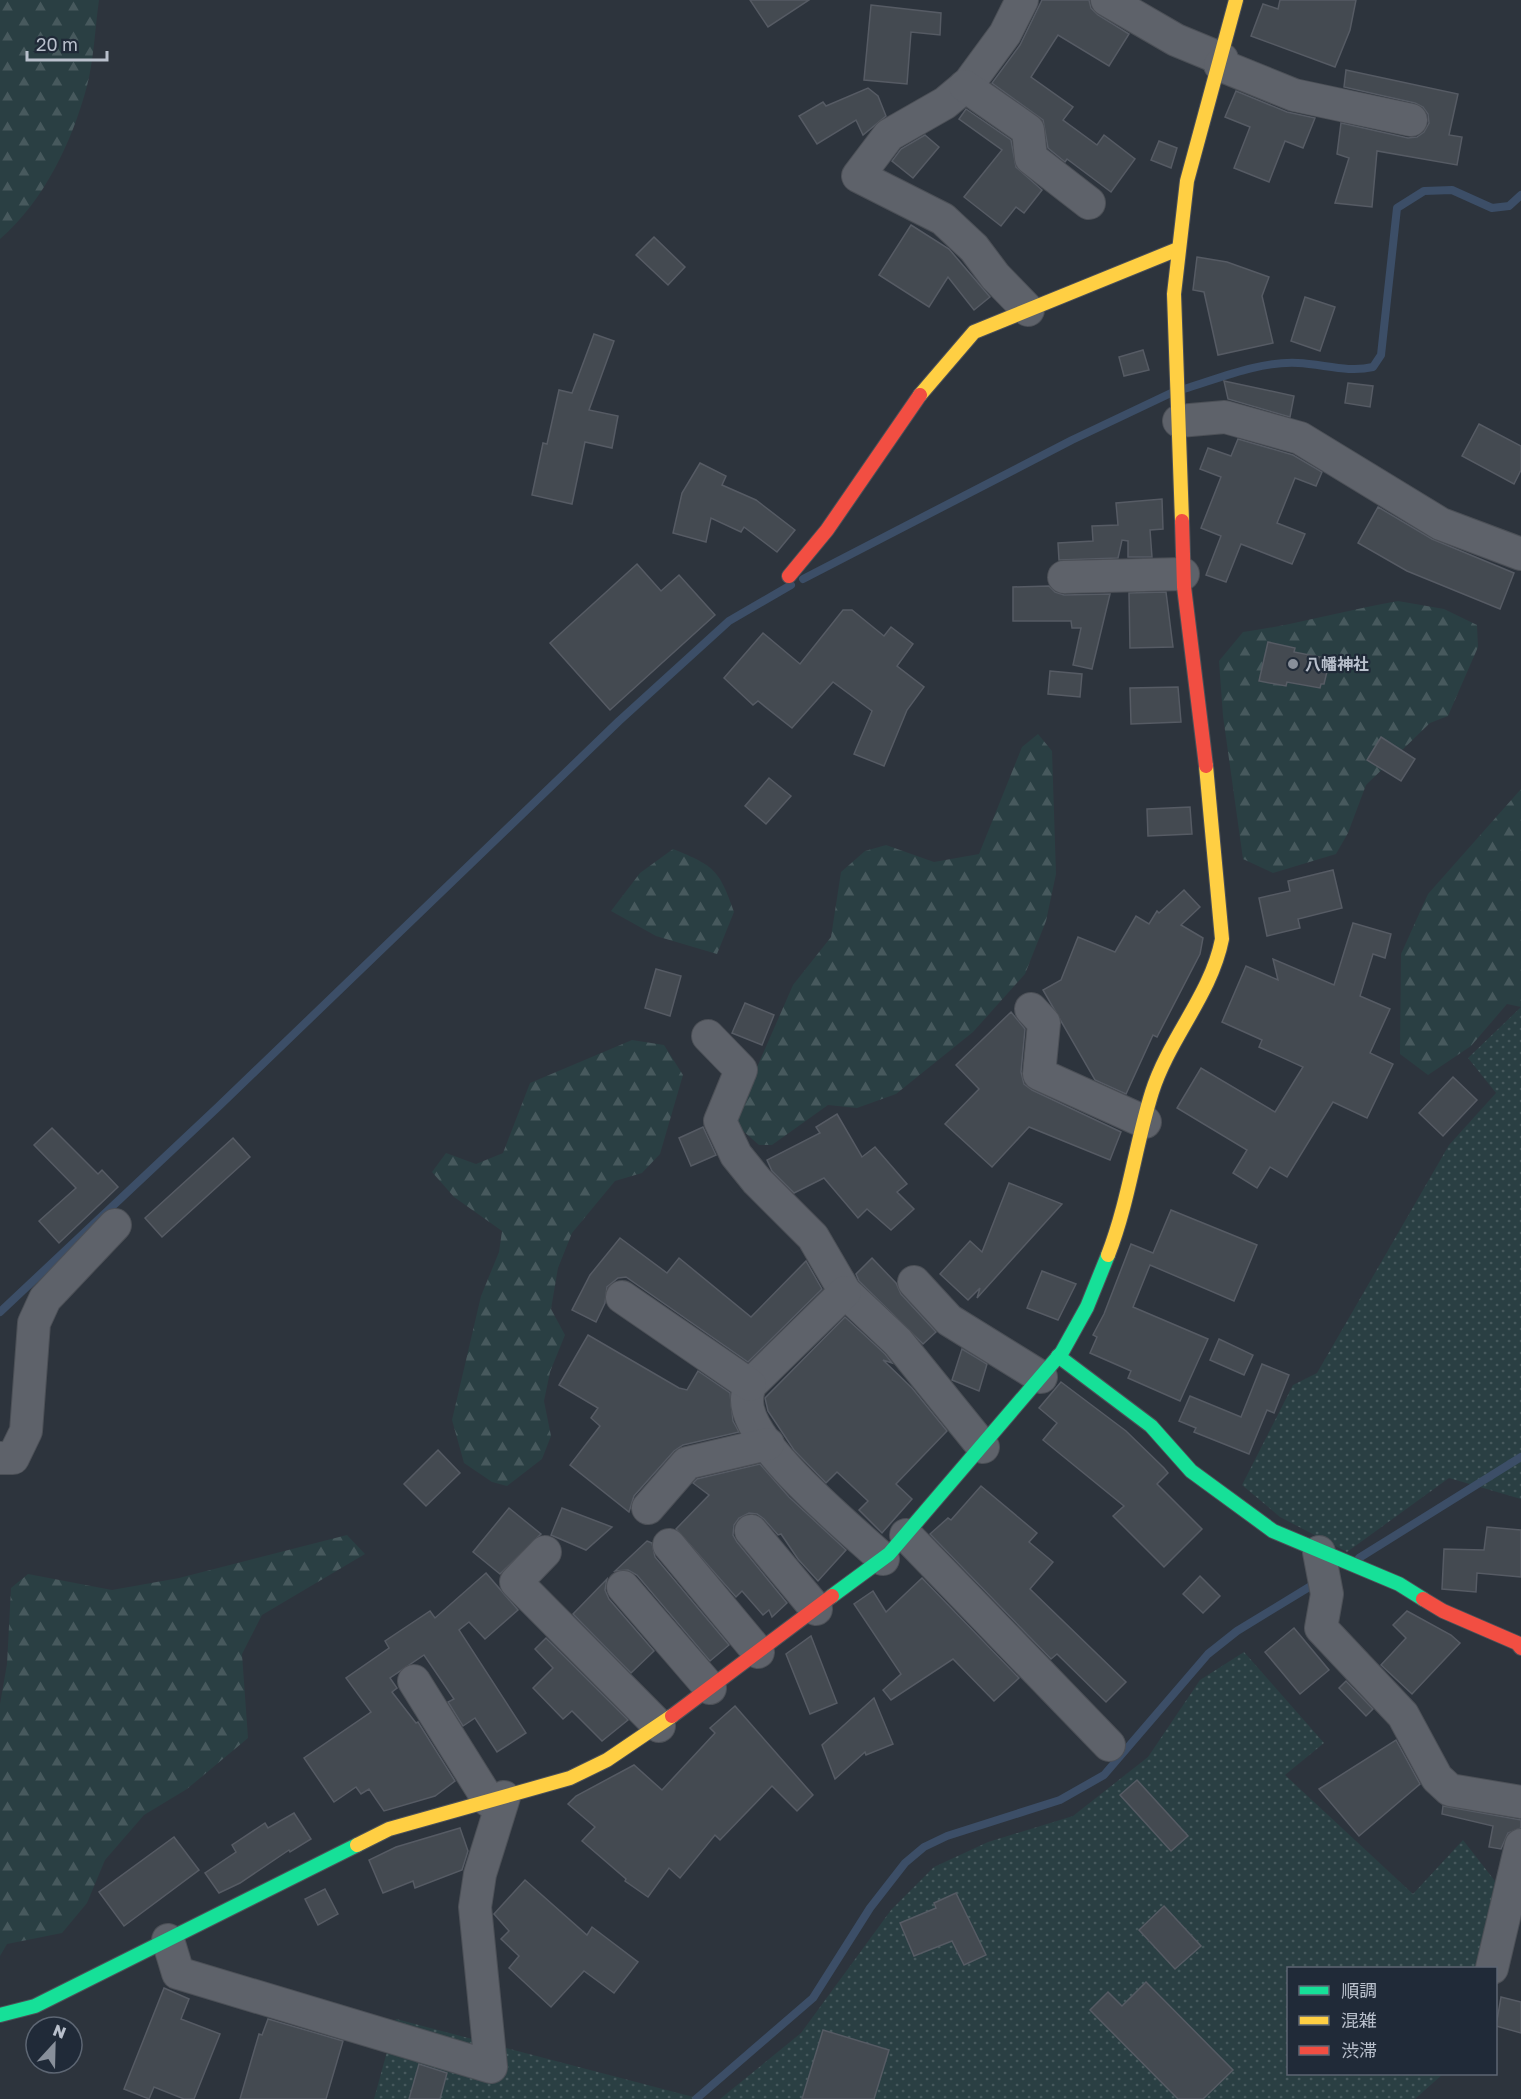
<svg xmlns="http://www.w3.org/2000/svg" width="1521" height="2099" font-family="'Golos Text','Noto Sans JP',sans-serif">
	<style>
		.forest { fill: url(#forest-firs) }
		.garden { fill: url(#garden-dots) }
		.lines { fill: none; stroke-linecap: round; stroke-linejoin: round }
		.stream { stroke: #3c4e67; stroke-width: 8 }
		.building { fill: #444a51; stroke: #565b64; stroke-width: 1.5 }
		.street-casing { stroke: #4c5057; stroke-width: 34 }
		.fast-casing { stroke: #4c5057; stroke-width: 16 }
		.slow-casing { stroke: #4c5057; stroke-width: 16 }
		.jam-casing { stroke: #4c5057; stroke-width: 16 }
		.street { stroke: #5e626a; stroke-width: 32 }
		.fast { stroke: #16e098; stroke-width: 14 }
		.slow { stroke: #ffcf43; stroke-width: 14 }
		.jam { stroke: #f24e42; stroke-width: 14 }
		.poi-dot { fill: #888f9a; stroke: #202a38; stroke-width: 2 }
		.labels { text-anchor: middle; dominant-baseline: central; stroke-width: 4.5; stroke-linejoin: round; paint-order: stroke }
		.poi-label { font-size: 16px; font-weight: bold; fill: #b9c0cc; stroke: #202a38; text-anchor: start }
	</style>
	<defs>
		<pattern id="forest-firs" width="22" height="20" patternUnits="userSpaceOnUse" patternTransform="scale(1.5)"><rect width="22" height="20" fill="#2a3f43"/><path d="M5 1l3.5 6h-7zM16 11l3.5 6h-7z" fill="#47595d"/></pattern>
		<pattern id="garden-dots" width="8" height="8" patternUnits="userSpaceOnUse" patternTransform="scale(1.5)"><rect width="8" height="8" fill="#2a3f43"/><path d="M2 2h.1M6 6h.1" fill="none" stroke="#47595d" stroke-width="1.8" stroke-linecap="round"/></pattern>
	</defs>
	<rect width="100%" height="100%" fill="#2d343d"/>
	<g class="forest">
		<path d="M0 0H99C95 28 94 59 87 86 72 142 44 201 0 239Z"/>
		<path d="M1398 601 1444 609 1477 625 1478 647 1448 716 1430 723 1366 785 1348 833 1336 854 1273 873 1243 859 1223 716 1219 661 1243 632C1295 625 1346 610 1398 601Z"/>
		<path d="M1038 734 1052 751 1056 874 1046 921 1025 974 973 1032 896 1094 857 1108 828 1105 772 1145H759L733 1122 793 985 831 937 841 872 865 851 886 845 934 862 979 854 1022 747Z"/>
		<path d="M1521 789V1007L1507 1004 1471 1046 1428 1075 1400 1054 1401 954 1428 894Z"/>
		<path d="M673 849C715 866 719 870 734 912L717 954 656 936 611 911 640 873Z"/>
		<path d="M632 1040 664 1045 683 1075 660 1154 642 1173 615 1181 572 1233 558 1268 551 1309 565 1335 550 1372 544 1401 551 1436 542 1459 507 1486 492 1482 464 1463 452 1420 481 1296 499 1252 502 1231 454 1197 432 1172 446 1153 476 1164 503 1153 530 1083Z"/>
		<path d="M347 1535 365 1554 262 1615 242 1654 248 1738 187 1789 144 1815 105 1860 87 1903 62 1933 7 1944 0 1956V1704L7 1664 11 1588 28 1574 112 1590 179 1578Z"/>
	</g>
	<g class="garden">
		<path d="M1521 1007V1499L1449 1478 1347 1552 1280 1517 1242 1485 1293 1385 1317 1373 1449 1145 1496 1093 1468 1058Z"/>
		<path d="M1244 1652 1324 1743 1285 1775 1413 1894 1463 1840 1502 1890 1486 1968H1288V2074H1443L1415 2099H720L801 2033 891 1910 934 1867 988 1842 1073 1816 1148 1757 1200 1680Z"/>
		<path d="M396 2019 701 2099H374Z"/>
	</g>
	<g class="lines">
		<g class="stream">
			<path d="M1184 389C1220 378 1260 361 1298 363 1323 364 1348 373 1373 367L1381 355 1397 208 1424 191 1452 190 1492 208 1509 206 1521 195"/>
			<path d="M803 579 1072 440 1171 393"/>
			<path d="M0 1312 218 1107 619 721 729 621 791 585"/>
			<path d="M1359 1558 1521 1457"/>
			<path d="M696 2099 813 1998 870 1908 905 1863 924 1847 947 1836 1060 1800 1104 1775 1208 1654 1237 1631 1319 1581"/>
		</g>
	</g>
	<g class="building">
		<path d="M750 0H809L768 27Z"/>
		<path d="M1042 0H1089L1091 8 1098 15 1129 34 1109 66 1058 35 1031 77 1073 107 1063 120 1097 145 1104 135 1135 159 1111 192 1067 159 1065 162 1048 148 1043 120 992 83 1020 45Z"/>
		<path d="M1280 0H1356L1350 30 1335 67 1251 36 1263 4 1278 9Z"/>
		<path d="M871 5 941 13 940 35 911 32 907 84 864 80Z"/>
		<path d="M1346 70 1458 94 1449 135 1462 137 1457 165 1377 151 1372 207 1335 203 1349 158 1337 154 1341 123 1408 138 1417 137 1424 132 1429 123 1428 114 1423 107 1415 103 1344 87Z"/>
		<path d="M868 88 878 96 886 116 863 135 856 120 817 144 799 116 823 102 826 106Z"/>
		<path d="M1236 91 1287 112 1315 118 1303 148 1285 141 1269 182 1234 168 1250 127 1225 117Z"/>
		<path d="M966 109 1011 140 1016 167 1042 190 1024 213 1016 207 1001 226 964 197 1002 150 959 119Z"/>
		<path d="M925 135 939 147 913 178 892 161 901 149Z"/>
		<path d="M1159 141 1177 148 1171 168 1151 160Z"/>
		<path d="M911 225 949 249 990 297 974 310 948 277 929 307 879 275Z"/>
		<path d="M654 237 685 267 668 285 636 255Z"/>
		<path d="M1197 257 1227 262 1269 277 1262 296 1273 343 1218 355 1204 292 1193 290Z"/>
		<path d="M1305 297 1335 307 1320 351 1291 341Z"/>
		<path d="M594 334 614 341 589 410 618 416 612 448 585 442 572 504 532 495 543 443 547 444 559 390 572 393Z"/>
		<path d="M1143 350 1149 370 1124 376 1119 357Z"/>
		<path d="M1224 381 1294 396 1290 417 1228 399Z"/>
		<path d="M1348 383 1373 386 1370 407 1345 403Z"/>
		<path d="M1479 424 1521 446V470L1514 484 1462 456Z"/>
		<path d="M1238 439 1293 455 1322 472 1316 486 1295 478 1277 523 1305 534 1292 564 1241 544 1226 582 1206 575 1221 536 1201 528 1221 477 1200 469 1208 448 1231 456Z"/>
		<path d="M700 463 726 476 722 485 756 500 795 530 777 552 744 527 741 532 711 518 706 542 673 533 682 493Z"/>
		<path d="M1162 499 1163 529 1150 530 1152 557H1128V541L1122 540 1118 558 1059 560 1058 543 1093 541 1092 526 1118 525 1116 503Z"/>
		<path d="M1378 507 1432 539 1514 573 1500 609 1407 571 1358 543Z"/>
		<path d="M637 564 661 591 679 575 715 615 610 710 550 643Z"/>
		<path d="M1049 586 1055 592 1064 595 1110 594 1092 669 1073 665 1081 628H1072L1071 621H1013V587Z"/>
		<path d="M1166 592 1173 647 1130 648 1129 593Z"/>
		<path d="M843 610H852L884 636 891 627 913 644 897 666 924 687 907 710 884 766 854 754 872 711 833 682 792 728 758 701 753 705 724 678 763 633 800 664Z"/>
		<path d="M1268 642 1295 648 1294 652 1330 659 1324 684H1321L1320 688 1287 682 1286 686 1259 681Z"/>
		<path d="M1050 671 1082 674 1080 697 1048 694Z"/>
		<path d="M1178 687 1181 722 1131 724 1130 688Z"/>
		<path d="M1381 737 1415 759 1401 781 1367 760Z"/>
		<path d="M769 778 791 796 766 824 745 806Z"/>
		<path d="M1190 807 1192 834 1148 836 1147 809Z"/>
		<path d="M1333 870 1342 908 1298 919 1300 928 1267 936 1259 898 1290 891 1288 881Z"/>
		<path d="M1184 890 1200 907 1181 925 1203 938 1200 954 1157 1037 1153 1035 1126 1094 1095 1080 1043 990 1061 980 1078 937 1115 952 1136 916 1149 924 1157 911 1159 913Z"/>
		<path d="M1353 923 1391 934 1385 958 1373 954 1360 996 1390 1009 1370 1053 1393 1064 1367 1118 1333 1102 1287 1177 1270 1167 1257 1188 1233 1173 1247 1150 1177 1108 1201 1068 1275 1112 1303 1067 1259 1047 1262 1040 1222 1022 1246 966 1278 980 1273 959 1334 985Z"/>
		<path d="M656 969 681 976 670 1016 645 1008Z"/>
		<path d="M745 1003 774 1015 762 1045 732 1033Z"/>
		<path d="M1011 1012 1025 1029 1021 1072 1024 1084 1032 1090 1121 1132 1110 1160 1029 1127 992 1167 945 1124 979 1089 956 1065Z"/>
		<path d="M1453 1077 1477 1100 1443 1136 1419 1113Z"/>
		<path d="M837 1114 862 1157 875 1147 907 1184 897 1192 914 1209 891 1230 867 1209 858 1218 824 1178 794 1193 772 1171 767 1160 820 1133 816 1127Z"/>
		<path d="M703 1127 716 1155 691 1166 679 1138Z"/>
		<path d="M52 1128 98 1174 102 1170 118 1187 59 1243 39 1221 76 1188 34 1145Z"/>
		<path d="M233 1138 250 1157 162 1237 145 1218Z"/>
		<path d="M1009 1183 1062 1204 977 1298 980 1288 968 1300 940 1274 970 1241 982 1252Z"/>
		<path d="M1171 1210 1257 1245 1234 1301 1150 1265 1133 1307 1208 1339 1180 1401 1128 1378 1131 1371 1090 1353 1097 1337 1093 1335 1104 1314 1131 1244 1153 1253Z"/>
		<path d="M620 1238 667 1273 679 1258 751 1317 806 1261 822 1289 748 1362 626 1277 618 1278 607 1287 605 1303 596 1322 572 1310 590 1275Z"/>
		<path d="M872 1258 896 1283 901 1294 936 1332 923 1344 859 1281 856 1274Z"/>
		<path d="M1042 1271 1076 1284 1058 1320 1027 1308Z"/>
		<path d="M845 1317 885 1354 892 1363 883 1360 912 1388 947 1431 896 1484 912 1499 882 1533 859 1510 868 1501 837 1472 826 1483 794 1450 768 1411 765 1398Z"/>
		<path d="M588 1335 679 1388 687 1390 698 1371 730 1393 733 1421 739 1432 683 1445 674 1451 634 1496 629 1512 570 1465 600 1426 591 1418 598 1408 559 1385Z"/>
		<path d="M1219 1339 1253 1355 1244 1375 1210 1360Z"/>
		<path d="M962 1349 987 1364 979 1391 952 1380Z"/>
		<path d="M1262 1364 1289 1375 1274 1413 1267 1410 1249 1454 1194 1432 1196 1428 1179 1421 1190 1396 1241 1417Z"/>
		<path d="M1061 1382 1126 1431 1164 1468 1168 1473 1157 1484 1202 1529 1164 1567 1113 1516 1124 1506 1043 1440 1057 1423 1039 1408Z"/>
		<path d="M438 1450 460 1473 426 1506 404 1484Z"/>
		<path d="M760 1464 789 1497 846 1550 818 1581 798 1559 781 1534 778 1535 764 1519 757 1514 749 1513 739 1518 734 1525 733 1535 737 1542 787 1603 772 1617 769 1610 763 1615 742 1591 736 1597 676 1529 709 1495 693 1483 697 1479Z"/>
		<path d="M981 1486 1037 1533 1029 1542 1053 1562 1030 1589 1126 1682 1106 1702 1057 1654 1051 1659 930 1534 948 1518 951 1520Z"/>
		<path d="M509 1508 541 1534 500 1574 473 1552Z"/>
		<path d="M562 1508 612 1527 586 1550 551 1535Z"/>
		<path d="M1487 1527 1521 1530V1577L1477 1573 1476 1592 1442 1589 1444 1549 1484 1550Z"/>
		<path d="M647 1541 652 1543 655 1557 729 1645 710 1661 637 1575 628 1570 615 1571Z"/>
		<path d="M486 1573 518 1610 485 1639 469 1622 459 1630 526 1733 497 1752 475 1718 463 1726 448 1702 454 1699 424 1655 390 1678 397 1688 392 1692 416 1723 418 1722 455 1781 435 1796 384 1811 369 1789 361 1794 356 1787 334 1802 304 1758 371 1712 346 1678 389 1648 385 1641 430 1611 435 1618Z"/>
		<path d="M1200 1576 1220 1596 1203 1613 1183 1594Z"/>
		<path d="M922 1578 1019 1678 994 1701 953 1659 891 1700 883 1690 901 1674 854 1604 873 1591 886 1612Z"/>
		<path d="M607 1579 605 1590 609 1599 654 1651 631 1673 573 1614Z"/>
		<path d="M1407 1611 1451 1635 1460 1643 1412 1694 1381 1665 1406 1638 1393 1625Z"/>
		<path d="M1294 1628 1329 1670 1300 1694 1265 1652Z"/>
		<path d="M811 1636 837 1703 810 1714 786 1654Z"/>
		<path d="M546 1638 628 1720 602 1741 572 1711 563 1719 533 1688 553 1668 535 1649Z"/>
		<path d="M1346 1681 1373 1709 1366 1716 1339 1688Z"/>
		<path d="M874 1698 893 1744 866 1755 865 1752 835 1779 822 1745Z"/>
		<path d="M735 1706 813 1795 797 1811 772 1786 720 1840 715 1835 680 1878 669 1868 648 1897 625 1881 626 1879 582 1841 595 1827 568 1804 576 1796 634 1765 662 1790 715 1733 710 1728Z"/>
		<path d="M1396 1740 1420 1784 1359 1836 1319 1789Z"/>
		<path d="M1137 1780 1188 1836 1171 1851 1120 1795Z"/>
		<path d="M1443 1806 1521 1820V1828L1508 1833 1501 1849 1489 1847 1493 1826 1442 1814Z"/>
		<path d="M294 1813 311 1839 290 1852 289 1850 240 1883 219 1893 205 1873 236 1852 232 1845 265 1823 268 1828Z"/>
		<path d="M460 1828 468 1851 462 1870 415 1888 413 1881 383 1893 369 1860 396 1847Z"/>
		<path d="M174 1837 199 1870 124 1926 99 1892Z"/>
		<path d="M525 1880 587 1935 592 1927 638 1962 614 1993 584 1971 551 2007 509 1968 519 1956 501 1939 509 1931 494 1914Z"/>
		<path d="M325 1889 338 1914 318 1925 305 1899Z"/>
		<path d="M956 1893 986 1955 964 1965 952 1941 914 1956 900 1923 936 1908 934 1903Z"/>
		<path d="M1164 1906 1201 1946 1175 1969 1139 1930Z"/>
		<path d="M1146 1982 1233 2070 1203 2099H1178L1090 2010 1108 1992 1122 2006Z"/>
		<path d="M164 1988 189 1999 181 2019 220 2034 194 2099H184L154 2087 149 2099 124 2089Z"/>
		<path d="M1501 1997 1521 2002V2033L1496 2026Z"/>
		<path d="M268 2019 343 2041 326 2099H240L259 2034 262 2035Z"/>
		<path d="M823 2030 889 2050 874 2099H802Z"/>
		<path d="M419 2064 447 2073 440 2099H409Z"/>
	</g>
	<g class="lines">
		<defs>
			<g id="street">
				<path d="M1022 0 1005 34 969 83 945 103 889 135 858 176 943 219 974 248 995 276 1028 310"/>
				<path d="M1107 0 1176 40 1222 59"/>
				<path d="M1220 65 1294 95 1411 120"/>
				<path d="M965 86 1028 130 1031 158 1089 203"/>
				<path d="M1179 421 1225 417 1300 438 1441 524 1521 554"/>
				<path d="M1064 577 1183 574"/>
				<path d="M1031 1009 1044 1023 1039 1074 1145 1122"/>
				<path d="M708 1036 741 1070 720 1121 736 1155 757 1181 813 1237 845 1292 898 1342 983 1447"/>
				<path d="M914 1282 949 1320 1041 1377"/>
				<path d="M845 1292 750 1385C749 1389 747 1394 747 1399 745 1444 850 1528 883 1559"/>
				<path d="M622 1297 750 1385"/>
				<path d="M0 1458H13L26 1431 34 1323 45 1299 115 1225"/>
				<path d="M648 1508 687 1463 768 1444"/>
				<path d="M751 1531 816 1609"/>
				<path d="M906 1535 1109 1745"/>
				<path d="M669 1545 758 1652"/>
				<path d="M545 1552 516 1582 659 1726"/>
				<path d="M1319 1552 1327 1594 1321 1628 1403 1715 1437 1778 1450 1790 1521 1802"/>
				<path d="M623 1587 710 1688"/>
				<path d="M414 1681 489 1801"/>
				<path d="M168 1940 178 1973 491 2067 475 1907 480 1874 504 1797"/>
				<path d="M1492 1968 1521 1845"/>
			</g>
			<g id="fast">
				<path d="M1058 1356 1151 1426 1191 1471 1273 1531 1399 1584 1423 1599"/>
				<path d="M832 1596 889 1554 1062 1352 1087 1307 1108 1255"/>
				<path d="M0 2015 35 2006 357 1845"/>
			</g>
			<g id="slow">
				<path d="M920 395 974 332 1178 249"/>
				<path d="M1182 521 1174 294 1187 181 1236 0"/>
				<path d="M1108 1255C1129 1201 1135 1146 1152 1092 1169 1038 1211 995 1222 939L1206 766"/>
				<path d="M357 1845 389 1829 570 1778 607 1760 672 1716"/>
			</g>
			<g id="jam">
				<path d="M1182 521 1184 587 1206 766"/>
				<path d="M789 576 827 530 920 395"/>
				<path d="M1423 1599 1443 1611 1517 1643 1521 1648"/>
				<path d="M672 1716 832 1596"/>
			</g>
		</defs>
		<use href="#street" class="street-casing"/>
		<use href="#fast" class="fast-casing"/>
		<use href="#slow" class="slow-casing"/>
		<use href="#jam" class="jam-casing"/>
		<use href="#street" class="street"/>
		<use href="#fast" class="fast"/>
		<use href="#slow" class="slow"/>
		<use href="#jam" class="jam"/>
	</g>
	<circle class="poi-dot" cx="1293" cy="664" r="6"/>
	<g class="labels">
		<g class="poi-label">
			<text x="1305" y="664">八幡神社</text>
		</g>
	</g>
	<rect x="1287" y="1967" width="210" height="108" fill="#202a38" stroke="#5d6673" stroke-width="1.5"/>
	<rect x="1299" y="1986" width="30" height="9" fill="#16e098" stroke="#5d6673" stroke-width="1.5"/>
	<text x="1341" y="1997" font-size="18" fill="#b9c0cc">順調</text>
	<rect x="1299" y="2016" width="30" height="9" fill="#ffcf43" stroke="#5d6673" stroke-width="1.5"/>
	<text x="1341" y="2027" font-size="18" fill="#b9c0cc">混雑</text>
	<rect x="1299" y="2046" width="30" height="9" fill="#f24e42" stroke="#5d6673" stroke-width="1.5"/>
	<text x="1341" y="2057" font-size="18" fill="#b9c0cc">渋滞</text>
	<g transform="translate(54 2045) rotate(22)"><circle r="28" fill="#202a38" stroke="#5d6673" stroke-width="1.5"/>
	<path d="M0-4.5L10 22L0 15L-10 22Z" fill="#888f9a"/>
	<text y="-9" font-size="16" font-weight="bold" text-anchor="middle" fill="#b9c0cc">N</text>
	</g>
	<path d="M27 51v9h80v-9" fill="none" stroke="#b9c0cc" stroke-width="3"/>
	<text x="36" y="51" font-size="18" fill="#b9c0cc" stroke="#202a38" stroke-width="4.5" paint-order="stroke">20 m</text>
</svg>
